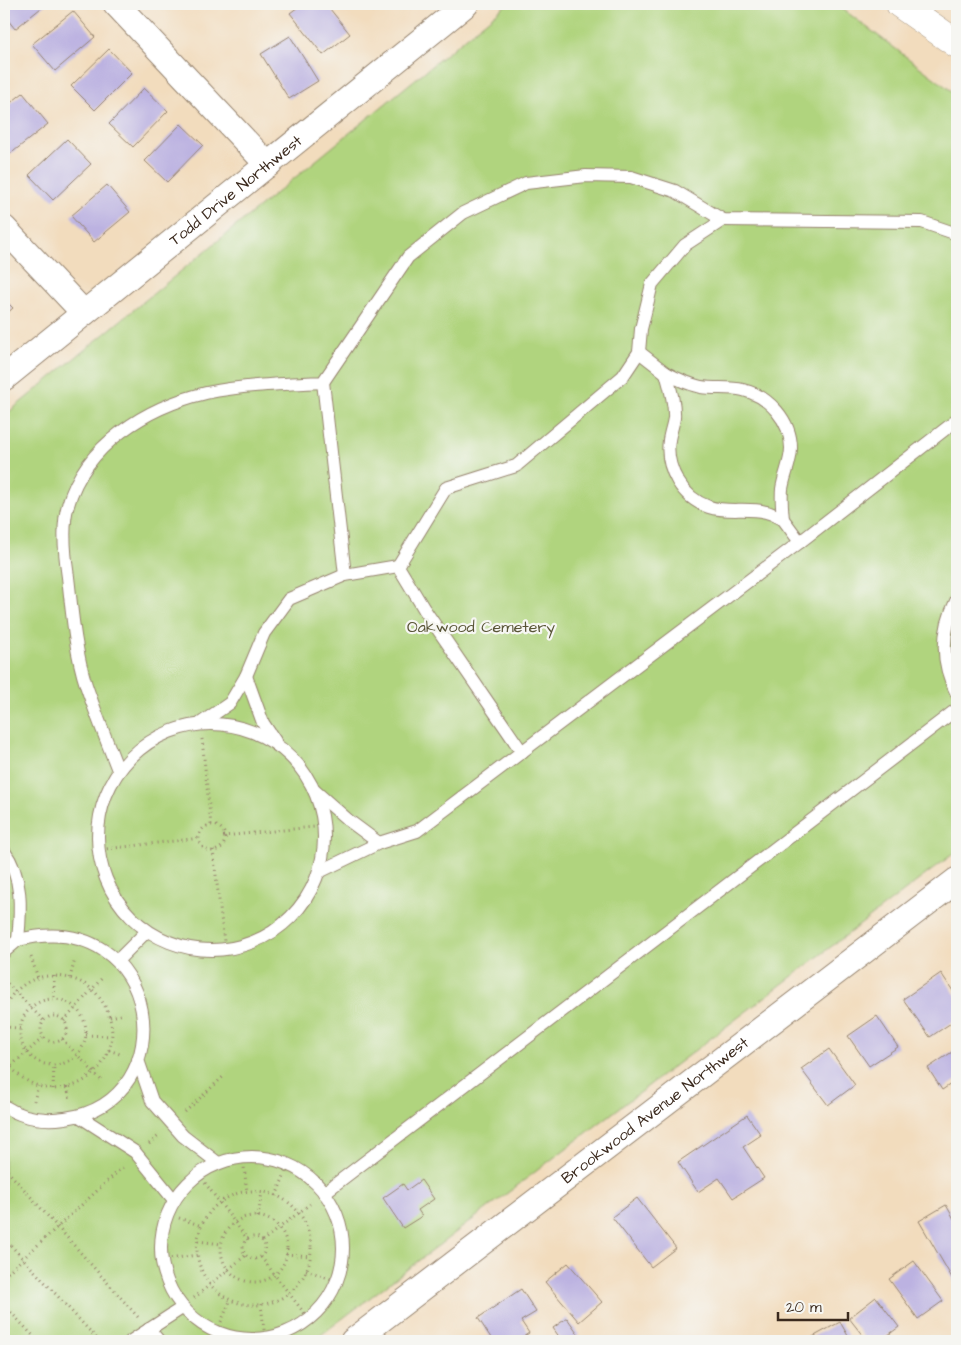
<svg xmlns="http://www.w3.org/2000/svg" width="961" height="1345" font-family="'Architects Daughter',sans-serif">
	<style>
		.green { fill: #b0d47e; stroke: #767f4e }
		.building { fill: #bcb2e1 }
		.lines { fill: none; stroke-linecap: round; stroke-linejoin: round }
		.lane-casing { stroke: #96836e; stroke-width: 14 }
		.street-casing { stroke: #96836e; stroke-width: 27 }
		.secondary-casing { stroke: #96836e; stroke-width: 29 }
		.path { stroke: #96836e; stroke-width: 3; stroke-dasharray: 1 4; stroke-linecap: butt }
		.lane { stroke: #fff; stroke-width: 12 }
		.street { stroke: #fff; stroke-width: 25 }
		.secondary { stroke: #fff; stroke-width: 28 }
		.labels { text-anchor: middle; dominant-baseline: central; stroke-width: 4.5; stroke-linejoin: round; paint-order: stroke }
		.street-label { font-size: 16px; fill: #3b2a1e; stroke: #f6f6f2 }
		.park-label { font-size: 16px; fill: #585436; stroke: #f6f6f2 }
	</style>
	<rect width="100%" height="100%" fill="#f6f6f2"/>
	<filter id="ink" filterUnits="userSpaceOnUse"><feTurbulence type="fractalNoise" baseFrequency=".02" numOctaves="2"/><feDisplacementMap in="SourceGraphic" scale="10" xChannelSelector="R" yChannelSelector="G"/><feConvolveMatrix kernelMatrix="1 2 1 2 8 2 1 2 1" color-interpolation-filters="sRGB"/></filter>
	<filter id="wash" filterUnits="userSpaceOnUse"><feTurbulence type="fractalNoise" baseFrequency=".0096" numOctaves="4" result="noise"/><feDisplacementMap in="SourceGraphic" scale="20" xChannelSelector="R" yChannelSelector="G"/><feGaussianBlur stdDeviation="1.12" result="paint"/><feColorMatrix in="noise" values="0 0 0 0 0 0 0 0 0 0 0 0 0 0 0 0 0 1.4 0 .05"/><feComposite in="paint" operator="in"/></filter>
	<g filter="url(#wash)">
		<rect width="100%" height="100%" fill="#f2dcbd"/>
		<path class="green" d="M507 4H836L957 95V851L313 1341H4V416Z"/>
		<g id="blocks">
			<g class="building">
				<path d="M4 4H46L15 29 4 15Z"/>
				<path d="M302 4H326L350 34 323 55 290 13Z"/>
				<path d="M366 4H383L372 12Z"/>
				<path d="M73 11 95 37 55 71 32 44Z"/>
				<path d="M290 36 318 81 289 99 261 54Z"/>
				<path d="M109 49 132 73 95 110 71 86Z"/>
				<path d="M144 88 168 111 133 147 109 124Z"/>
				<path d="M23 93 48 124 9 155 4 149V119L7 116 4 108Z"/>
				<path d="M181 124 203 145 167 182 145 161Z"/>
				<path d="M67 139 91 164 53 200 29 175Z"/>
				<path d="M107 185 130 212 94 242 71 216Z"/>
				<path d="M4 299 13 308 4 316Z"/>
				<path d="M941 973 957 997V1019L930 1037 903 999Z"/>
				<path d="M877 1016 898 1047 869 1066 848 1036Z"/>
				<path d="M829 1049 855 1085 828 1105 801 1069Z"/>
				<path d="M955 1050 957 1080 942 1090 928 1068Z"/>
				<path d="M747 1115 761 1135 743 1147 764 1178 733 1198 719 1178 698 1192 678 1162Z"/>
				<path d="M421 1180 434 1199 418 1210 422 1216 403 1228 383 1198 403 1184 407 1190Z"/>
				<path d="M637 1198 676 1248 651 1267 612 1217Z"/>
				<path d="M946 1205 957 1224V1281L955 1283 919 1221Z"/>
				<path d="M914 1261 943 1301 918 1319 889 1279Z"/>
				<path d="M568 1263 602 1302 579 1322 545 1282Z"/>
				<path d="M521 1289 536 1312 521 1321 529 1333 517 1341H493L478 1318Z"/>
				<path d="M876 1297 899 1327 880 1341H867L849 1318Z"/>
				<path d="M567 1318 579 1335 571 1341H562L553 1328Z"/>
				<path d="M840 1322 851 1341H810L809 1339Z"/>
			</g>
		</g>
	</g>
	<g filter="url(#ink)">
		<use href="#blocks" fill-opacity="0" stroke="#96836e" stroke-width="1"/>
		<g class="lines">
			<defs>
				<g id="lane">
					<path d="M639 352 666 373"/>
					<path d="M666 373C677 379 688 384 701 387 715 389 730 387 743 390 769 396 791 421 791 448 791 462 784 475 782 489 781 499 782 509 783 519 778 517 772 513 766 512 747 507 728 513 709 507 682 498 665 468 669 440 670 433 673 425 674 418 675 403 670 387 666 373Z"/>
					<path d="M323 382 345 575"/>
					<path d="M783 519 800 542"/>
					<path d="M957 599C941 631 940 662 957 694"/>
					<path d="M246 676 263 723 275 741"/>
					<path d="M201 723 230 703 246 676 264 633 289 599 345 575 398 566"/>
					<circle cx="211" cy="837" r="113"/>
					<path d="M522 752 424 609 398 566 446 488 516 466 623 376 639 352 641 329 652 284 685 245 723 220"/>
					<path d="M118 770C107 742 96 714 86 685 75 651 72 612 68 577 65 557 62 524 68 505 85 445 147 407 206 393 244 385 284 384 323 382L408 257 463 213 526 183 586 176 631 177 675 191 723 220 922 222 957 234"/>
					<path d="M315 791 348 820 379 843"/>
					<path d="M4 851C23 877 21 909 18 940L4 952"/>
					<path d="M319 872 379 843 417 831 800 542 957 420"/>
					<path d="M117 961 147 931"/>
					<path d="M138 1060 152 1101 183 1136 218 1163"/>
					<path d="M4 1106C22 1118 44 1121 65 1118 187 1102 163 904 18 940"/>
					<path d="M79 1116 135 1152 174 1200"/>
					<circle cx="252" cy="1248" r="91"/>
					<path d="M324 1193 957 709"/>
					<path d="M149 1329 159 1341"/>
					<path d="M131 1341 182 1308"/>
				</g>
				<g id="street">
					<path d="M116 4 268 165"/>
					<path d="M4 228 84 313"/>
					<path id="s1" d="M4 378 466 4"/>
					<path id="s2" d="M353 1341 957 880"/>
				</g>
				<path id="secondary" d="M900 4 957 44"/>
			</defs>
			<use href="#lane" class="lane-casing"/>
			<use href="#street" class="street-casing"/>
			<use href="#secondary" class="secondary-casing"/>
			<g class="path">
				<path d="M202 739 211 825"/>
				<circle cx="212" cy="838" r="13"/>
				<path d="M223 836 324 826"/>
				<path d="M97 850 200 838"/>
				<path d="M213 850 225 950"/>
				<path d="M31 957 38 978"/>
				<path d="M54 976V999"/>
				<path d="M70 978 75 959"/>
				<path d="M4 980 44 1021"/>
				<circle cx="53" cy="1032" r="33"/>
				<path d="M4 1008C12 990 32 975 52 976 70 976 88 982 99 997 146 1059 53 1131 4 1058"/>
				<circle cx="54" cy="1029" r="13"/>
				<path d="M110 1017 124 1014"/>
				<path d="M64 1021 103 977"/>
				<path d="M4 1027 20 1028"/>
				<path d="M86 1035 111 1036"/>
				<path d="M62 1039 103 1082"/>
				<path d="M109 1050 120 1054"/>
				<path d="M4 1072 44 1037"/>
				<path d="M67 1087 70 1099"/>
				<path d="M53 1089 54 1065"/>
				<path d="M34 1101 38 1086"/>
				<path d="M185 1112 225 1075"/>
				<path d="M149 1144 160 1135"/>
				<path d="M243 1158 247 1192"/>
				<path d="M4 1167 138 1317"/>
				<path d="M199 1175 248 1240"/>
				<circle cx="254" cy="1248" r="57"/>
				<path d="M276 1196 288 1166"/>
				<circle cx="254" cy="1249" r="33"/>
				<path d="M258 1217 262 1192"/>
				<path d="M179 1218 202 1226"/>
				<circle cx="254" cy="1248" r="11"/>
				<path d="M4 1238 99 1341"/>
				<path d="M198 1241 221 1244"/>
				<path d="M262 1241 310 1204"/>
				<path d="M286 1254 311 1256"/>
				<path d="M261 1257 308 1318"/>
				<path d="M161 1260 198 1255"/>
				<path d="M306 1270 337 1281"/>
				<path d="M4 1276 124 1166"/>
				<path d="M194 1298 246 1255"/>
				<path d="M261 1304 265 1338"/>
				<path d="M4 1305 38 1341"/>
				<path d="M217 1331 231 1299"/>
			</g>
			<use href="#lane" class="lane"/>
			<use href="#street" class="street"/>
			<use href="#secondary" class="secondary"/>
		</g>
	</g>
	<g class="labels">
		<g class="street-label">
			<text stroke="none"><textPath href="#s1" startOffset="298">Todd Drive Northwest</textPath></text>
			<text stroke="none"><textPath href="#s2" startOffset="380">Brookwood Avenue Northwest</textPath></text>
		</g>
		<g class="park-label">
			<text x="481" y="627">Oakwood Cemetery</text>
		</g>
	</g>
	<rect width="961" height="1345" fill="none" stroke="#f6f6f2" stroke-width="20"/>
	<path d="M778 1312v8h70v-8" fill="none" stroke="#3b2a1e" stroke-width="2.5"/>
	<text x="786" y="1312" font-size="15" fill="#3b2a1e" stroke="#f6f6f2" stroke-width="4" paint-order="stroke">20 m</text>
</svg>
